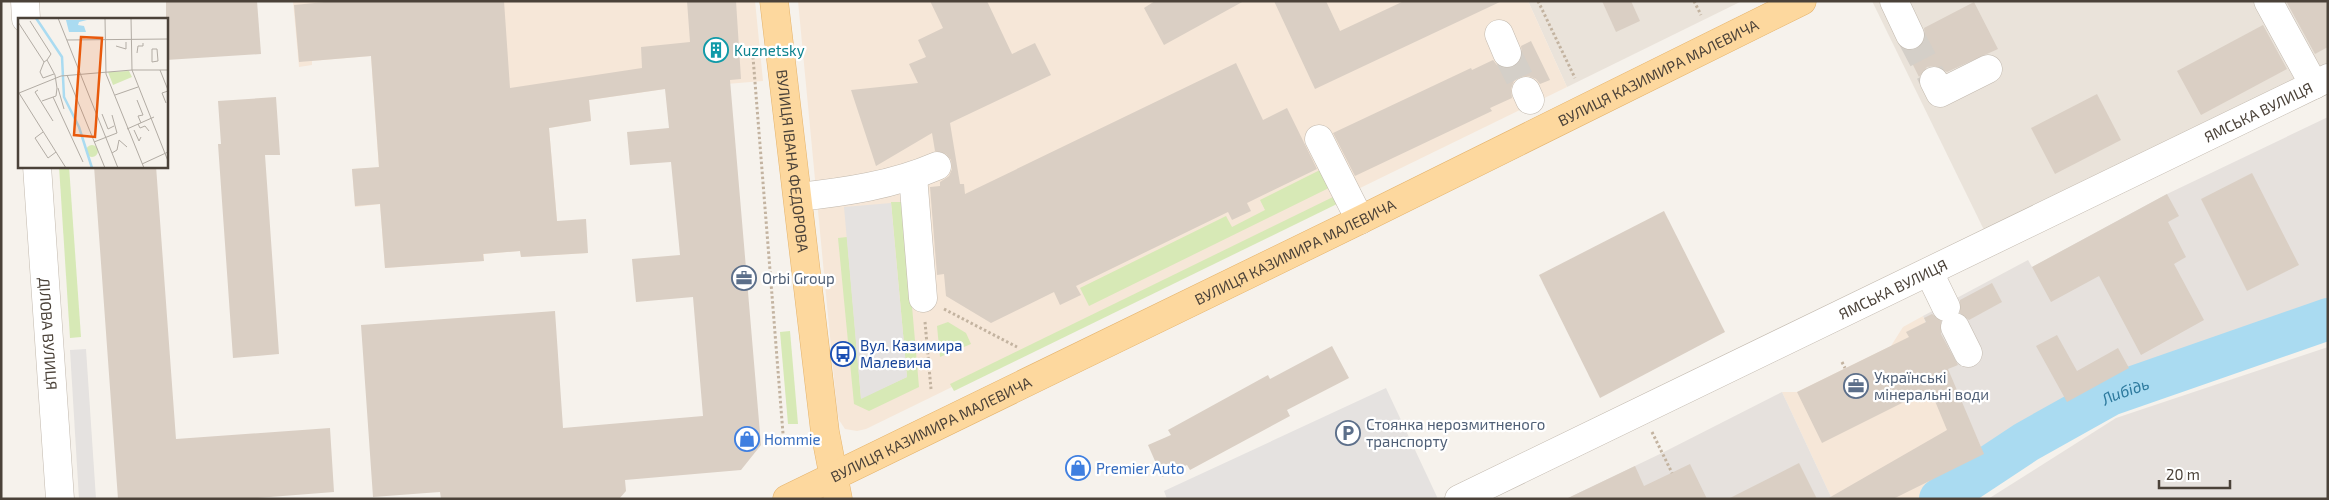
<svg xmlns="http://www.w3.org/2000/svg" width="2329" height="500" font-family="'Exo 2',sans-serif">
	<style>
		.residential { fill: #eae3da }
		.commercial { fill: #f6e7d8 }
		.industrial { fill: #e6e1dd }
		.green { fill: #d7e9b6 }
		.parking { fill: #e5e2e0 }
		.lines { fill: none; stroke-linecap: round; stroke-linejoin: round }
		.river { stroke: #aadbf1; stroke-width: 42 }
		.building { fill: #dacfc4 }
		.minor-tunnel { stroke: #d4cfc8; stroke-width: 28; stroke-dasharray: 28 14; stroke-linecap: butt }
		.minor-casing { stroke: #c2b9ae; stroke-width: 29 }
		.major-casing { stroke: #e4b36c; stroke-width: 29 }
		.path { stroke: #c3b3a0; stroke-width: 3; stroke-dasharray: 2.5 2.5; stroke-linecap: butt }
		.minor { stroke: #fff; stroke-width: 28 }
		.major { stroke: #fdd89e; stroke-width: 28 }
		.labels { text-anchor: middle; dominant-baseline: central; stroke-width: 4.5; stroke-linejoin: round; paint-order: stroke }
		.culture-label { font-size: 15px; fill: #0d838f; stroke: #fff; text-anchor: start }
		.street-label { font-size: 15px; fill: #4b4239; stroke: #fff }
		.service-label { font-size: 15px; fill: #4e5e75; stroke: #fff; text-anchor: start }
		.transit-label { font-size: 15px; fill: #164399; stroke: #fff; text-anchor: start }
		.shop-label { font-size: 15px; fill: #366cbe; stroke: #fff; text-anchor: start }
		.water-label { font-size: 16px; font-style: italic; fill: #2d7a9e; stroke: #fff }
		.inset-river { fill: none; stroke: #aadbf1; stroke-width: 2.5 }
		.inset-road { fill: none; stroke: #b2aca4; stroke-width: 1 }
		.view { fill: #e8590c; fill-opacity: 0.15; stroke: #e8590c; stroke-width: 2.5 }
		.inset-edge { fill: none; stroke: #4b4239; stroke-width: 2.5 }
	</style>
	<rect width="100%" height="100%" fill="#f6f2ec"/>
	<g class="residential">
		<path d="M1528 1H1742L1567 87Z"/>
		<path d="M1872 1H2328V64L1985 232Z"/>
	</g>
	<g class="commercial">
		<path d="M293 1H755L763 81 665 89 589 100 591 121 549 128 557 221 588 253 521 257 520 251 484 254V261L385 268 380 204 355 207 352 169 367 168 369 185 380 184 371 56 312 61V65L299 67Z"/>
		<path d="M798 1H1528L1567 87 866 429 857 431 845 429 839 420 837 410Z"/>
		<path d="M1923 316 1987 461 1920 499H1832L1782 392H1797L1891 346 1903 327Z"/>
	</g>
	<g class="industrial">
		<path d="M2328 117V304L2128 382 1987 461 1923 316 2028 260 2032 267 2167 194Z"/>
		<path d="M2328 347V499H1988L2116 418Z"/>
		<path d="M1782 392 1832 499H1566L1662 453Z"/>
	</g>
	<g class="green">
		<path d="M59 166H69L81 337 70 338Z"/>
		<path d="M1324 168 1333 186 1089 306 1080 288 1226 216 1232 227 1265 210 1260 200Z"/>
		<path d="M1335 196 1339 203 954 391 950 384Z"/>
		<path d="M891 202H903L919 387 869 411 854 404 838 238 847 237 861 398 907 377Z"/>
		<path d="M948 322 966 333 971 344 940 357 937 326Z"/>
		<path d="M790 331 798 424H788L780 332Z"/>
	</g>
	<g class="parking">
		<path d="M891 203 907 377 861 399 844 207Z"/>
		<path d="M86 349 96 499H79L70 350Z"/>
		<path d="M1386 388 1438 499H1167L1164 491Z"/>
	</g>
	<g class="lines">
		<path class="river" id="s1" d="M1940 499 2026 442 2110 395 2328 319"/>
	</g>
	<g class="building">
		<path d="M166 1H257L261 54 166 60Z"/>
		<path d="M335 1H504L510 88 642 68 641 47 690 42 687 1H736L741 79 730 80 761 445 741 470 625 480 626 491 619 499H441L440 492 373 497 361 325 555 311 563 428 703 416 693 297 636 302 632 259 680 255 671 162 630 165 627 132 669 128 665 89 589 100 591 121 549 128 557 221 586 219 588 253 521 257 520 251 483 254 484 261 385 268 380 204 355 206 352 169 379 167 371 56 299 62 294 5Z"/>
		<path d="M930 1H987L1012 54 1035 43 1051 75 950 123 960 184H964L965 194 1236 63 1263 120 1287 108 1317 169 1247 203 1251 211 1232 220 1228 212 1076 286 1081 295 1060 305 1054 292 991 323 946 296 944 274 937 275 930 187 940 186V182L949 176 952 169 951 160 946 154 935 151 932 133 876 166 851 90 918 83 909 64 926 57 918 40 943 28Z"/>
		<path d="M1155 1H1244L1164 45 1144 8Z"/>
		<path d="M1274 1H1326L1340 31 1404 1H1502L1315 89Z"/>
		<path d="M1602 1H1631L1640 21 1616 32Z"/>
		<path d="M2286 1H2328V47L2315 54Z"/>
		<path d="M1974 2 1998 49 1947 72 1935 66 1927 67 1919 77 1905 49H1916L1922 44 1925 37 1924 28Z"/>
		<path d="M2263 25 2287 69 2201 115 2177 71Z"/>
		<path d="M1531 41 1550 80 1540 84 1536 79 1528 76 1519 77 1514 81 1511 89 1512 98 1490 108 1492 111 1355 176 1333 133 1471 68 1472 70 1493 60 1497 65 1505 68 1513 67 1519 63 1522 55 1521 46Z"/>
		<path d="M2097 94 2121 140 2055 174 2031 128Z"/>
		<path d="M276 97 280 155H265L279 354 233 358 218 144H221L218 101Z"/>
		<path d="M94 166H156L176 439 330 428 334 492 243 499H118Z"/>
		<path d="M2252 173 2299 265 2247 291 2201 199Z"/>
		<path d="M2167 194 2179 216 2168 222 2186 257 2174 264 2204 320 2141 355 2099 276 2051 302 2032 267Z"/>
		<path d="M1664 211 1725 332 1600 398 1539 275Z"/>
		<path d="M1992 283 2002 302 1969 320 1960 313V300Z"/>
		<path d="M1932 314 1941 321V334L1958 365 1948 369 1984 454 1893 499H1827L1947 430 1930 389 1822 443 1797 392 1909 337 1906 332 1926 322 1924 318Z"/>
		<path d="M2057 335 2077 371 2118 348 2129 368 2067 402 2036 346Z"/>
		<path d="M1332 346 1349 378 1287 410 1290 416 1190 470 1187 465 1162 477 1148 445 1171 435 1168 430 1268 375 1270 379Z"/>
		<path d="M1799 463 1817 499H1728Z"/>
		<path d="M1690 464 1707 499H1566L1635 466 1644 486Z"/>
	</g>
	<g class="lines">
		<g class="minor-tunnel">
			<path d="M1910 35 1934 81"/>
			<path d="M1507 53 1526 91"/>
		</g>
		<defs>
			<g id="minor">
				<path d="M25 1 26 19"/>
				<path d="M1894 1 1910 35"/>
				<path d="M2268 1 2314 85"/>
				<path d="M1499 34 1507 53"/>
				<path d="M1934 81 1940 93 1988 69"/>
				<path d="M1526 91 1530 100"/>
				<path d="M1319 139 1360 220"/>
				<path id="s2" d="M37 166 60 499"/>
				<path d="M913 176 923 298"/>
				<path d="M798 197C845 192 893 185 937 166"/>
				<path d="M1929 272 1946 307"/>
				<path d="M1955 327 1968 353"/>
				<path id="s3" d="M1459 499 2328 78"/>
			</g>
			<g id="major">
				<path id="s4" d="M774 1 825 432 838 499"/>
				<path id="s5" d="M787 499 1360 220 1802 1"/>
			</g>
		</defs>
		<use href="#minor" class="minor-casing"/>
		<use href="#major" class="major-casing"/>
		<g class="path">
			<path d="M1538 1 1575 78"/>
			<path d="M1694 1 1701 15"/>
			<path d="M753 57 784 446"/>
			<path d="M944 309 1017 347"/>
			<path d="M925 322 931 389"/>
			<path d="M1842 362 1845 368"/>
			<path d="M1652 432 1672 473"/>
		</g>
		<use href="#minor" class="minor"/>
		<use href="#major" class="major"/>
	</g>
	<defs>
		<symbol id="building-ring" viewBox="-11 -11 22 22"><circle r="9.5" fill="#fff" stroke="#0f9aa8" stroke-width="1.5"/><path d="M-4-6H4V6H1V3H-1V6H-4ZM-2.5-4.3h1.7v1.8h-1.7ZM.8-4.3h1.7v1.8H.8ZM-2.5-1h1.7V.8h-1.7ZM.8-1h1.7V.8H.8Z" fill="#0f9aa8"/></symbol>
		<symbol id="office-ring" viewBox="-11 -11 22 22"><circle r="9.5" fill="#fff" stroke="#5c6f8a" stroke-width="1.5"/><path d="M-6-3h4V-5.5h4V-3h4V5H-6ZM-1-4.5V-3h2v-1.5ZM-6 0V1H6V0Z" fill="#5c6f8a"/></symbol>
		<symbol id="bus-ring" viewBox="-11 -11 22 22"><circle r="9.5" fill="#fff" stroke="#1a4fb4" stroke-width="1.5"/><path d="M-5-6H5V4H4V6H2V4H-2V6H-4V4H-5ZM-3.5-4V0h7V-4ZM-3.5 1.2v1.5H-2V1.2ZM2 1.2v1.5H3.5V1.2Z" fill="#1a4fb4"/></symbol>
		<symbol id="parking-ring" viewBox="-11 -11 22 22"><circle r="9.5" fill="#fff" stroke="#5c6f8a" stroke-width="1.5"/><path d="M-3.5-5.5H1a3.5 3.5 0 0 1 0 7H-1V5.5H-3.5ZM-1-3.4V-.6H.8a1.4 1.4 0 0 0 0-2.8Z" fill="#5c6f8a"/></symbol>
		<symbol id="shop-ring" viewBox="-11 -11 22 22"><circle r="9.5" fill="#fff" stroke="#3f7fe0" stroke-width="1.5"/><path d="M-5-2.5h2.3a2.7 3.5 0 0 1 5.4 0H5L5.5 6h-11ZM-1.5-2.5h3a1.5 2.3 0 0 0-3 0Z" fill="#3f7fe0"/></symbol>
	</defs>
	<g fill-rule="evenodd">
		<use href="#building-ring" x="702" y="36" width="28" height="28"/>
		<use href="#office-ring" x="730" y="264" width="28" height="28"/>
		<use href="#bus-ring" x="829" y="340" width="28" height="28"/>
		<use href="#office-ring" x="1842" y="372" width="28" height="28"/>
		<use href="#parking-ring" x="1334" y="419" width="28" height="28"/>
		<use href="#shop-ring" x="733" y="425" width="28" height="28"/>
		<use href="#shop-ring" x="1064" y="454" width="28" height="28"/>
	</g>
	<g class="labels">
		<g class="culture-label">
			<text x="734" y="50">Kuznetsky</text>
		</g>
		<g class="street-label">
			<text stroke="none"><textPath href="#s5" startOffset="970">ВУЛИЦЯ КАЗИМИРА МАЛЕВИЧА</textPath></text>
			<text stroke="none"><textPath href="#s3" startOffset="888">ЯМСЬКА ВУЛИЦЯ</textPath></text>
			<text stroke="none"><textPath href="#s4" startOffset="161">ВУЛИЦЯ ІВАНА ФЕДОРОВА</textPath></text>
			<text stroke="none"><textPath href="#s5" startOffset="565">ВУЛИЦЯ КАЗИМИРА МАЛЕВИЧА</textPath></text>
			<text stroke="none"><textPath href="#s3" startOffset="482">ЯМСЬКА ВУЛИЦЯ</textPath></text>
			<text stroke="none"><textPath href="#s2" startOffset="168">ДІЛОВА ВУЛИЦЯ</textPath></text>
			<text stroke="none"><textPath href="#s5" startOffset="160">ВУЛИЦЯ КАЗИМИРА МАЛЕВИЧА</textPath></text>
		</g>
		<g class="service-label">
			<text x="762" y="278">Orbi Group</text>
			<text x="1874" y="377">Українські<tspan x="1874" dy="17">мінеральні води</tspan></text>
			<text x="1366" y="424">Стоянка нерозмитненого<tspan x="1366" dy="17">транспорту</tspan></text>
		</g>
		<g class="transit-label">
			<text x="860" y="345">Вул. Казимира<tspan x="860" dy="17">Малевича</tspan></text>
		</g>
		<g class="shop-label">
			<text x="764" y="439">Hommie</text>
			<text x="1096" y="468">Premier Auto</text>
		</g>
		<g class="water-label">
			<text stroke="none"><textPath href="#s1" startOffset="215">Либідь</textPath></text>
		</g>
	</g>
	<g transform="translate(18 18)">
		<rect width="150" height="150" fill="#f6f2ec"/>
		<path d="M111 53 114 59 95 67 90 54ZM68 133a6 6 0 1 1 12 0a6 6 0 1 1-12 0Z" fill="#d7e9b6"/>
		<path d="M69 2 61 4 60 7 66 8 68 14H51L48 2Z" fill="#aadbf1"/>
		<path class="inset-river" d="M18 0 44 39 46 79 61 109 74 150"/>
		<path class="inset-road" d="M40 0 100 150M87 0 88 56 126 150M113 0 114 52 150 143M12 3 33 36 29 42M0 4 26 44 22 54 25 60 36 56M49 22 150 21M98 28 108 31V24M134 31H139L140 43 134 44ZM119 35 120 28H125V25M114 52H150M142 52 150 72M49 57 87 150M40 70 46 91M20 72 17 74 35 103M1 75 43 58 114 52M1 75 48 150M97 77 120 69M35 79 65 144M119 82 125 97 120 98 123 105M24 83 38 78 39 70 37 57 29 42 26 44M148 85 144 75 150 73M84 96 90 111 96 108M120 106 122 110 127 108 131 113M109 111 136 99M116 112 121 123 123 119M25 114 17 120 30 140 38 134M76 124 99 115 94 97M94 135 99 132 101 122 109 129M124 146 150 134"/>
		<path class="view" d="M63 19 84 20 77 119 56 117Z"/>
		<rect width="150" height="150" class="inset-edge"/>
	</g>
	<rect width="2329" height="500" fill="none" stroke="#4b4239" stroke-width="5"/>
	<path d="M2159 480v8h71v-8" fill="none" stroke="#4b4239" stroke-width="2.5"/>
	<text x="2166" y="480" font-size="15" fill="#4b4239" stroke="#ffffff" stroke-width="4" paint-order="stroke">20 m</text>
</svg>
